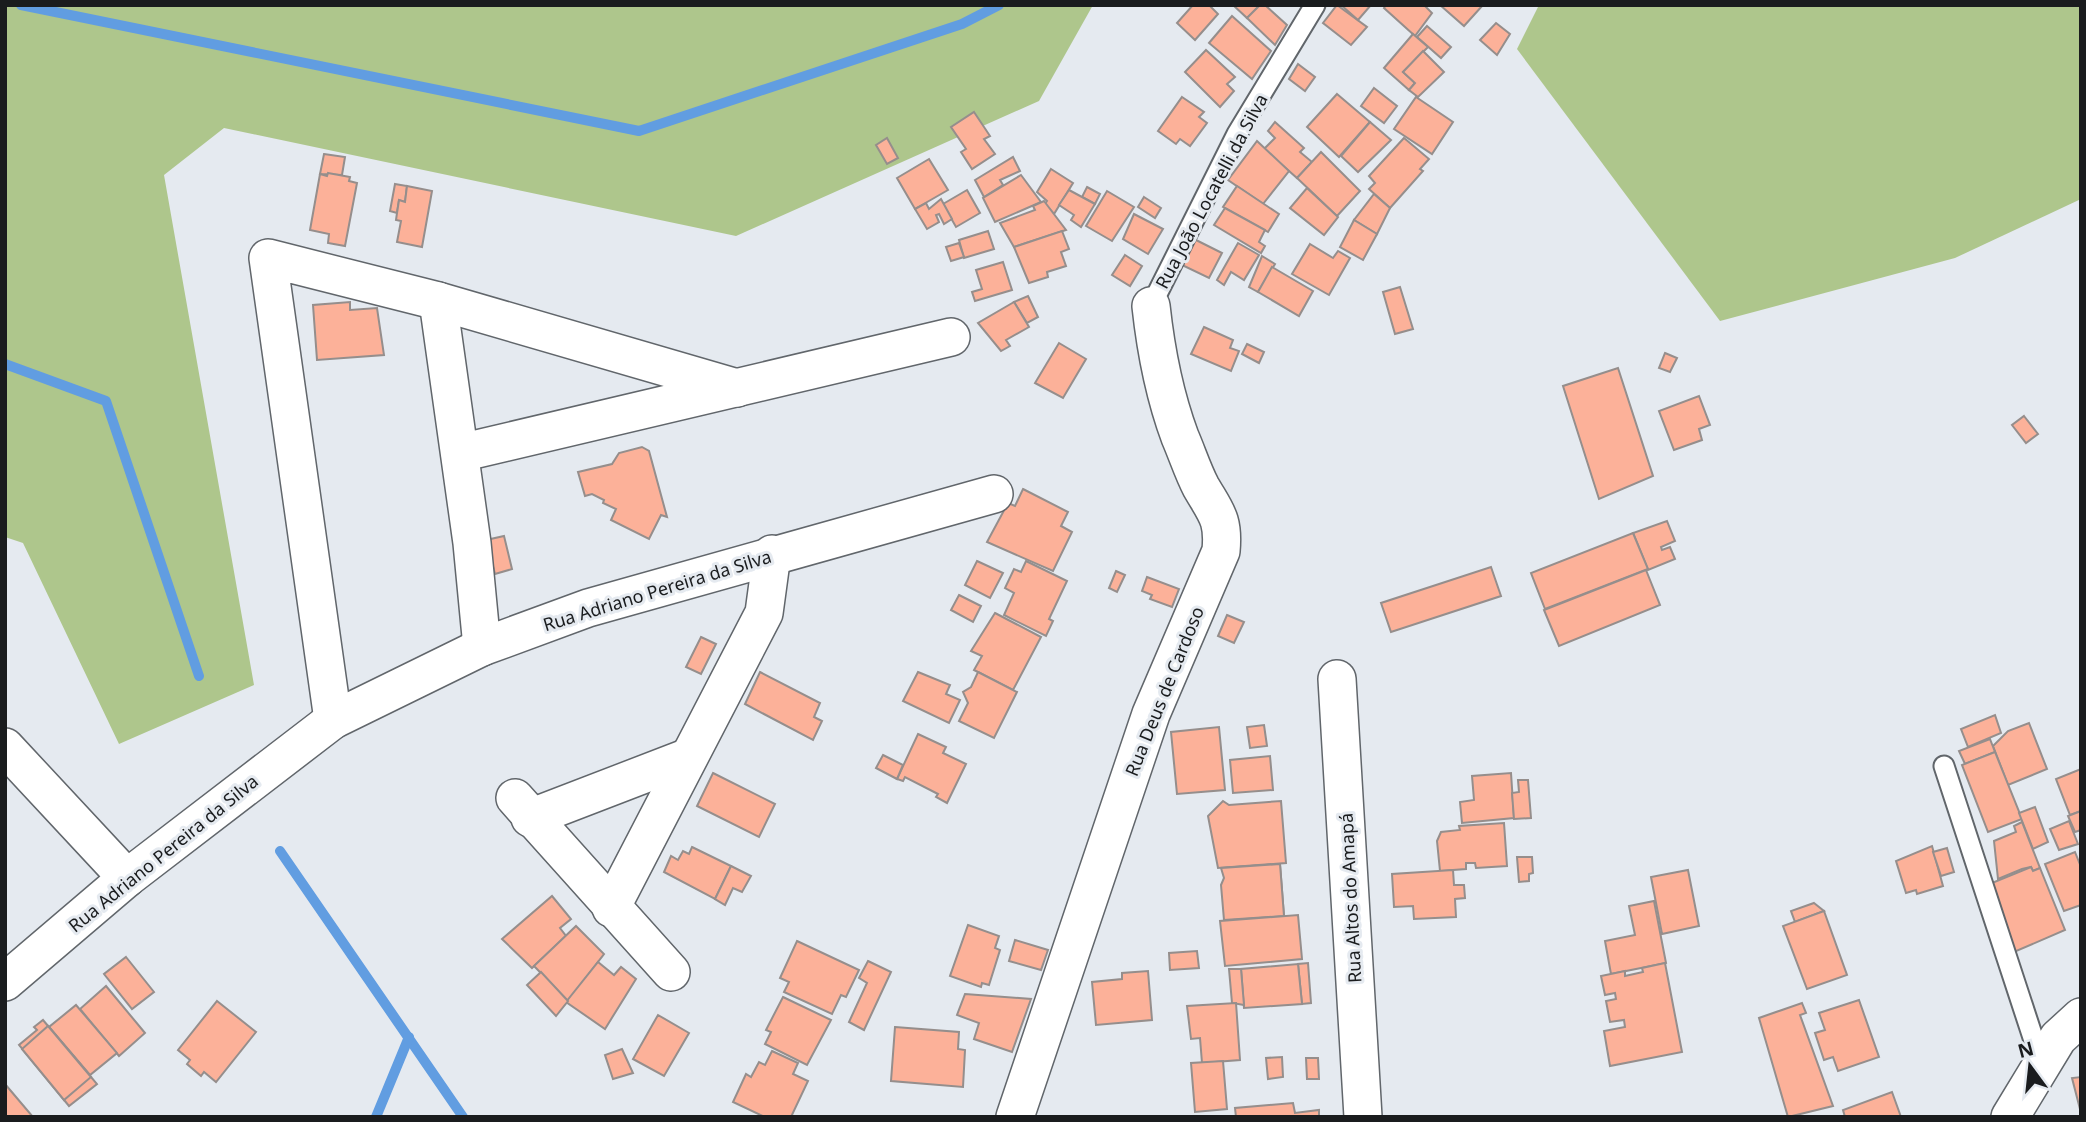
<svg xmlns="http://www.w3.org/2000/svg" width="2086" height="1122" font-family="'Noto Sans',sans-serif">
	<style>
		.green { fill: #aec68c }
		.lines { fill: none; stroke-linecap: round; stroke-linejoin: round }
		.stream { stroke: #619de1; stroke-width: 10 }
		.building { fill: #fcb199; stroke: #958e8c; stroke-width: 2 }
		.service-casing { stroke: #61666b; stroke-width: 23 }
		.minor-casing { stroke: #61666b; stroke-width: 40 }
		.service { stroke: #fff; stroke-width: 19 }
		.minor { stroke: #fff; stroke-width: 37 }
		.labels { text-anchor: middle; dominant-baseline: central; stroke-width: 6; stroke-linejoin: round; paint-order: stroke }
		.street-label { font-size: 18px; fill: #1a1c1e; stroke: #e5eaf0 }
	</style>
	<rect width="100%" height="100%" fill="#e5eaf0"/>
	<g class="green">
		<path d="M5 5H1093L1039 101 736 236 224 128 164 175 254 685 119 744 23 543 5 537Z"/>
		<path d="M1539 5H2081V199L1955 258 1720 321 1517 49Z"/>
	</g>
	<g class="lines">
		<g class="stream">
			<path d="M21 5 639 131 962 24 999 5"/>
			<path d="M5 364 106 401 199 676"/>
			<path d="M280 851 463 1117"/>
			<path d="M376 1117 409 1037"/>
		</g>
	</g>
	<g class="building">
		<path d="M1193 5H1209L1218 14 1195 40 1177 23Z"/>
		<path d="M1233 5H1260L1247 18Z"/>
		<path d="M1260 5H1265L1287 25 1275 45 1247 18Z"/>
		<path d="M1337 5 1367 27 1351 45 1323 23Z"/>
		<path d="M1341 5H1371L1358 20Z"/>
		<path d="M1386 5H1424L1432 13 1415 36 1384 8Z"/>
		<path d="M1440 5H1483L1464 26Z"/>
		<path d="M1232 16 1271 51 1252 79 1209 43Z"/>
		<path d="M1496 23 1510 34 1497 55 1480 40Z"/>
		<path d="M1427 26 1451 47 1441 58 1417 37Z"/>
		<path d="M1413 34 1428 47 1403 72 1415 83 1409 90 1384 68Z"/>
		<path d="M1206 50 1235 77 1227 84 1234 91 1220 107 1185 72Z"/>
		<path d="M1423 51 1444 72 1418 97 1409 90 1415 83 1403 72Z"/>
		<path d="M1298 64 1315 77 1305 91 1289 79Z"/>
		<path d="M1374 88 1397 106 1384 123 1361 106Z"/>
		<path d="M1337 94 1370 122 1339 157 1307 127Z"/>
		<path d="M1182 97 1204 112 1199 117 1207 123 1190 146 1180 139 1176 144 1158 131Z"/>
		<path d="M1416 97 1453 122 1432 154 1394 129Z"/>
		<path d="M974 112 990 136 984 139 995 154 972 169 961 152 966 149 951 127Z"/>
		<path d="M1275 122 1304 148 1300 152 1312 162 1297 178 1264 149 1275 138 1268 131Z"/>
		<path d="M1370 122 1391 140 1358 172 1341 156Z"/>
		<path d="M887 138 898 158 887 164 876 145Z"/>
		<path d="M1404 138 1429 159 1420 169 1423 171 1390 208 1369 189 1375 183 1369 176Z"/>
		<path d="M1257 141 1289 171 1263 204 1228 180Z"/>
		<path d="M1321 152 1360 191 1337 216 1297 178Z"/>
		<path d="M324 154 345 157 342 175 320 174Z"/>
		<path d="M1013 157 1020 171 1000 180 1003 185 984 197 975 180Z"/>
		<path d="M929 159 948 190 915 209 897 178Z"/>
		<path d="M1051 169 1073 183 1054 214 1045 204 1047 201 1037 192Z"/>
		<path d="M328 173 350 177 349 181 357 183 345 246 328 243 329 234 310 230 320 174 327 176Z"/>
		<path d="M1021 175 1041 202 995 222 983 198Z"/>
		<path d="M395 184 407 186 405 202 399 200 397 213 390 211Z"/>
		<path d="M407 186 432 191 422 247 397 242 401 221 396 220 397 213 399 200 405 202Z"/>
		<path d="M1237 186 1279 214 1268 232 1223 207Z"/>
		<path d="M1087 187 1100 194 1095 204 1082 197Z"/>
		<path d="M1307 188 1338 217 1324 235 1290 208Z"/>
		<path d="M967 190 980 213 956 227 943 204Z"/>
		<path d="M1069 190 1095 204 1081 227 1071 220 1074 215 1059 205Z"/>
		<path d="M1107 191 1134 207 1112 241 1086 226Z"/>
		<path d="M1374 194 1390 208 1377 234 1354 220Z"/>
		<path d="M1144 197 1161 208 1155 218 1138 207Z"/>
		<path d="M941 199 952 219 944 224 939 214 936 215 939 222 927 229 915 209 926 203 929 209Z"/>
		<path d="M1044 201 1066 230 1014 247 1000 223 1035 210 1033 206Z"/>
		<path d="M1225 208 1265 230 1259 242 1265 246 1261 253 1214 225Z"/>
		<path d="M1134 214 1163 229 1148 254 1123 239Z"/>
		<path d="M1354 220 1377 234 1363 260 1340 247Z"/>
		<path d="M988 231 994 249 964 258 959 240Z"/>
		<path d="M1062 231 1069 249 1061 252 1066 266 1047 272 1048 277 1029 283 1014 247Z"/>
		<path d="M1194 239 1222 253 1209 278 1182 265Z"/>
		<path d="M959 243 964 257 951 261 946 247Z"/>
		<path d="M1238 243 1259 255 1244 280 1231 272 1224 285 1217 280Z"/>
		<path d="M1310 244 1333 258 1338 251 1350 258 1329 295 1292 274Z"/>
		<path d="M1125 255 1142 266 1130 286 1112 275Z"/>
		<path d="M1262 256 1275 264 1258 292 1249 287Z"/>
		<path d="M1003 262 1012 290 975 301 972 292 982 289 976 270Z"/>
		<path d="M1272 267 1313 291 1299 316 1258 292Z"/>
		<path d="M1400 287 1413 329 1395 334 1383 292Z"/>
		<path d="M1028 296 1038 317 1027 323 1014 302Z"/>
		<path d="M350 302V310L377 308 384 355 317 360 313 305Z"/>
		<path d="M1014 302 1029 327 1006 340 1010 346 1001 351 978 323Z"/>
		<path d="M1204 327 1233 340 1230 348 1239 351 1231 371 1191 354Z"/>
		<path d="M1059 343 1086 359 1063 398 1035 383Z"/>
		<path d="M1247 344 1264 352 1259 363 1242 354Z"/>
		<path d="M1665 353 1677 358 1670 372 1659 368Z"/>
		<path d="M1618 368 1653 476 1599 499 1563 386Z"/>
		<path d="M1699 396 1710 425 1699 429 1702 440 1674 450 1659 411Z"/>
		<path d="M2024 416 2038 434 2026 443 2012 425Z"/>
		<path d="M642 447 649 451 667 517 661 515 649 539 611 520 616 509 603 503 604 500 592 494 585 496 578 472 612 464 619 453Z"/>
		<path d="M1023 489 1068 512 1061 526 1072 532 1053 571 987 542 1008 503 1015 506Z"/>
		<path d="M1667 521 1675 541 1661 547 1662 550 1670 547 1675 559 1648 570 1633 533Z"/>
		<path d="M1633 533 1648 569 1545 609 1531 573Z"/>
		<path d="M504 536 512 569 495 574 486 540Z"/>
		<path d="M977 561 1003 573 990 598 965 585Z"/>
		<path d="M1026 561 1067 581 1049 619 1053 621 1046 636 1004 615 1014 593 1005 588 1014 569 1021 572Z"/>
		<path d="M1491 567 1501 596 1391 632 1381 603Z"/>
		<path d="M1646 570 1660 605 1559 646 1544 610Z"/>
		<path d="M1116 571 1125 575 1117 592 1109 588Z"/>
		<path d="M1147 577 1179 589 1172 607 1150 599 1152 595 1142 591Z"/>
		<path d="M959 595 981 606 973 622 951 610Z"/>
		<path d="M995 613 1041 637 1013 690 974 670 982 656 971 651Z"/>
		<path d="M1227 615 1244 622 1234 643 1218 636Z"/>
		<path d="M701 637 716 644 701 674 686 667Z"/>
		<path d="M760 672 820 703 814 717 822 721 813 740 745 704Z"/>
		<path d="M918 672 950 685 946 694 960 700 949 723 903 701Z"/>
		<path d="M978 672 1017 692 994 738 959 721 968 703 963 692 971 687Z"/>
		<path d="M1995 715 2001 733 1968 747 1961 729Z"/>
		<path d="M2029 723 2047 769 2008 785 1993 746 2008 731Z"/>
		<path d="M1264 725 1267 746 1250 748 1247 727Z"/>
		<path d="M1219 727 1225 790 1177 794 1171 732Z"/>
		<path d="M918 734 946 747 943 753 966 764 947 803 936 797 938 794 905 777 903 781 897 779Z"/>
		<path d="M1990 739 1995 752 1965 764 1959 751Z"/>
		<path d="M1995 752 2022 819 1988 832 1962 765Z"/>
		<path d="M883 755 903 765 897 779 876 768Z"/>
		<path d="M1270 756 1273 790 1233 793 1230 760Z"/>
		<path d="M2081 769V811L2070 815 2056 779Z"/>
		<path d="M713 773 775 804 759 837 697 806Z"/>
		<path d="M1511 773 1514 818 1462 823 1460 802 1474 800 1472 776Z"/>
		<path d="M1518 780H1528L1531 818 1514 819 1512 793 1519 792Z"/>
		<path d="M1223 801 1229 805 1281 801 1286 863 1218 868 1208 816Z"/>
		<path d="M2035 807 2048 842 2033 849 2019 813Z"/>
		<path d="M2081 811V830L2075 832 2068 816Z"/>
		<path d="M2069 821 2078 844 2059 850 2050 829Z"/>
		<path d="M2022 822 2040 868 2033 871 2031 867 2022 869 1998 879 1994 841 2016 832 2014 826Z"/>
		<path d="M1504 823 1507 866 1476 868 1475 863H1466V869L1440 871 1437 841 1441 832 1460 830 1459 826Z"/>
		<path d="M1932 846 1943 886 1917 894 1916 890 1906 893 1896 861Z"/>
		<path d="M692 847 731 866 715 899 664 872 671 856 678 860 683 851 689 854Z"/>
		<path d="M1947 848 1954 872 1941 876 1933 852Z"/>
		<path d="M2075 852 2081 867V905L2064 911 2045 864Z"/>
		<path d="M1517 857H1532L1533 873 1529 874V881L1519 882Z"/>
		<path d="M1280 864 1284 916 1239 920 1236 889H1227L1225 868Z"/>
		<path d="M1280 864 1284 916 1224 920 1221 885 1224 878 1221 868Z"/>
		<path d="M731 866 751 876 742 892 733 888 725 905 715 899Z"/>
		<path d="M2031 867 2033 871 2040 868 2065 930 2014 952 1987 885Z"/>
		<path d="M1453 870 1454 885H1464L1465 898 1455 899 1456 917 1414 919 1413 906 1394 907 1392 874Z"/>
		<path d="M1688 870 1699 926 1662 934 1651 877Z"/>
		<path d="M552 896 571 919 560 928 566 936 532 968 502 939Z"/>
		<path d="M1654 901 1666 963 1611 974 1605 941 1635 935 1629 906Z"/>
		<path d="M1814 903 1824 911 1795 922 1791 911Z"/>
		<path d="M1824 911 1847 975 1807 989 1783 926Z"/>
		<path d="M1298 915 1302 959 1225 966 1220 921Z"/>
		<path d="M968 925 999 936 995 948 1000 950 989 985 982 983 981 987 950 976Z"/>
		<path d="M576 926 604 954 568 1001 534 966Z"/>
		<path d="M1015 940 1048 950 1041 970 1009 961Z"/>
		<path d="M797 941 859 970 846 997 841 995 832 1014 784 992 789 982 780 978Z"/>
		<path d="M1197 951 1199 968 1170 970 1169 953Z"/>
		<path d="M126 957 154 992 132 1009 104 974Z"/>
		<path d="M868 961 891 972 864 1030 849 1022 867 983 859 978Z"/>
		<path d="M598 962 614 975 621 967 636 979 605 1029 566 1002Z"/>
		<path d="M1308 963 1311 1003 1302 1004 1298 964Z"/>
		<path d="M1665 963 1682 1052 1610 1066 1604 1031 1625 1027 1624 1020 1610 1022 1606 1001 1616 999 1615 993 1605 995 1601 976 1625 971V976L1643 972 1642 968Z"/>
		<path d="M1298 964 1302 1004 1244 1008 1241 969Z"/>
		<path d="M1229 969H1241L1244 1005 1232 1003Z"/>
		<path d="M1148 971 1152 1020 1096 1025 1092 982 1122 979V973Z"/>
		<path d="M541 972 568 1001 556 1016 527 985Z"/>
		<path d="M106 986 145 1033 119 1056 80 1009Z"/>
		<path d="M965 994 1031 999 1012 1052 974 1039 979 1023 957 1015Z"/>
		<path d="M783 997 831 1020 807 1065 765 1044 771 1032 766 1030Z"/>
		<path d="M1859 1000 1879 1057 1838 1071 1833 1057 1824 1060 1815 1033 1825 1030 1819 1013Z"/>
		<path d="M217 1001 256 1032 216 1082 204 1072 201 1076 187 1064 190 1060 178 1050Z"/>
		<path d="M1236 1003 1240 1060 1202 1063 1200 1038 1191 1039 1187 1006Z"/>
		<path d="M1802 1003 1806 1013 1800 1015 1833 1106 1788 1117 1759 1018Z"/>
		<path d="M76 1005 117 1053 90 1075 49 1027Z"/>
		<path d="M658 1015 689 1033 664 1076 633 1059Z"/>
		<path d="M43 1020 97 1084 69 1106 19 1045 37 1030 34 1027Z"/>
		<path d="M48 1026 91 1077 64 1100 22 1049Z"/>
		<path d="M895 1027 959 1032 958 1049 965 1050 963 1087 891 1081Z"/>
		<path d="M622 1049 633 1073 613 1079 605 1055Z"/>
		<path d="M772 1051 798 1063 793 1074 808 1081 791 1117H765L733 1102 746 1074 751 1077 759 1062 765 1065Z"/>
		<path d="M1282 1057 1283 1077 1268 1079 1266 1058Z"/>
		<path d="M1306 1058H1318L1319 1079H1307Z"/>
		<path d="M1223 1061 1227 1109 1195 1112 1191 1063Z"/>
		<path d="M2081 1077V1113L2072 1078Z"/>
		<path d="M5 1084 33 1117H5Z"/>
		<path d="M1892 1092 1901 1117H1845L1843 1110Z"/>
		<path d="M1293 1103 1295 1113 1319 1110V1117H1236L1235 1108Z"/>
	</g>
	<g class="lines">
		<defs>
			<g id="service">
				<path d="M1151 306 1237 134 1315 5"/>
				<path d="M1944 766 2042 1065"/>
			</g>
			<g id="minor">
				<path d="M438 301 472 543 482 647"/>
				<path d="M460 453 951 337"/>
				<path d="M1337 679 1363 1117"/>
				<path d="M333 720 268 258 438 301 737 388"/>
				<path d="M5 747 127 878"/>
				<path d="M515 798 671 972"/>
				<path d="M530 818 686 758"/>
				<path d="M611 908 764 613 772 554"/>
				<path d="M5 982 127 878 333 720 482 647 588 608 994 494"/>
				<path d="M1015 1117 1151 714 1221 551C1224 519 1216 513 1201 487 1193 472 1187 453 1180 437 1164 394 1156 352 1151 306"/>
				<path d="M2010 1117 2058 1038 2081 1017"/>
			</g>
		</defs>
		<use href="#service" class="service-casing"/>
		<use href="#minor" class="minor-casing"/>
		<use href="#service" class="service"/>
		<use href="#minor" class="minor"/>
	</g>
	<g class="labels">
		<g class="street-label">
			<text transform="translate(1211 191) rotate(-62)">Rua João Locatelli da Silva</text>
			<text transform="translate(657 590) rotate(-17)">Rua Adriano Pereira da Silva</text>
			<text transform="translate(1164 691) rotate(-68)">Rua Deus de Cardoso</text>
			<text transform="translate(163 853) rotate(-39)">Rua Adriano Pereira da Silva</text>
			<text transform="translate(1350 898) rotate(-93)">Rua Altos do Amapá</text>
		</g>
	</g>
	<rect width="2086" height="1122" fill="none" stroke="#1a1c1e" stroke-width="14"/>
	<g transform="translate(2030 1066) rotate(345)" stroke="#e5eaf0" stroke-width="5" paint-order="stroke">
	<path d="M0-5L12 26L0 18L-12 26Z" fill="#1a1c1e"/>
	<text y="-10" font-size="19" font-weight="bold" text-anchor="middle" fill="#1a1c1e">N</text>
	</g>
</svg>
